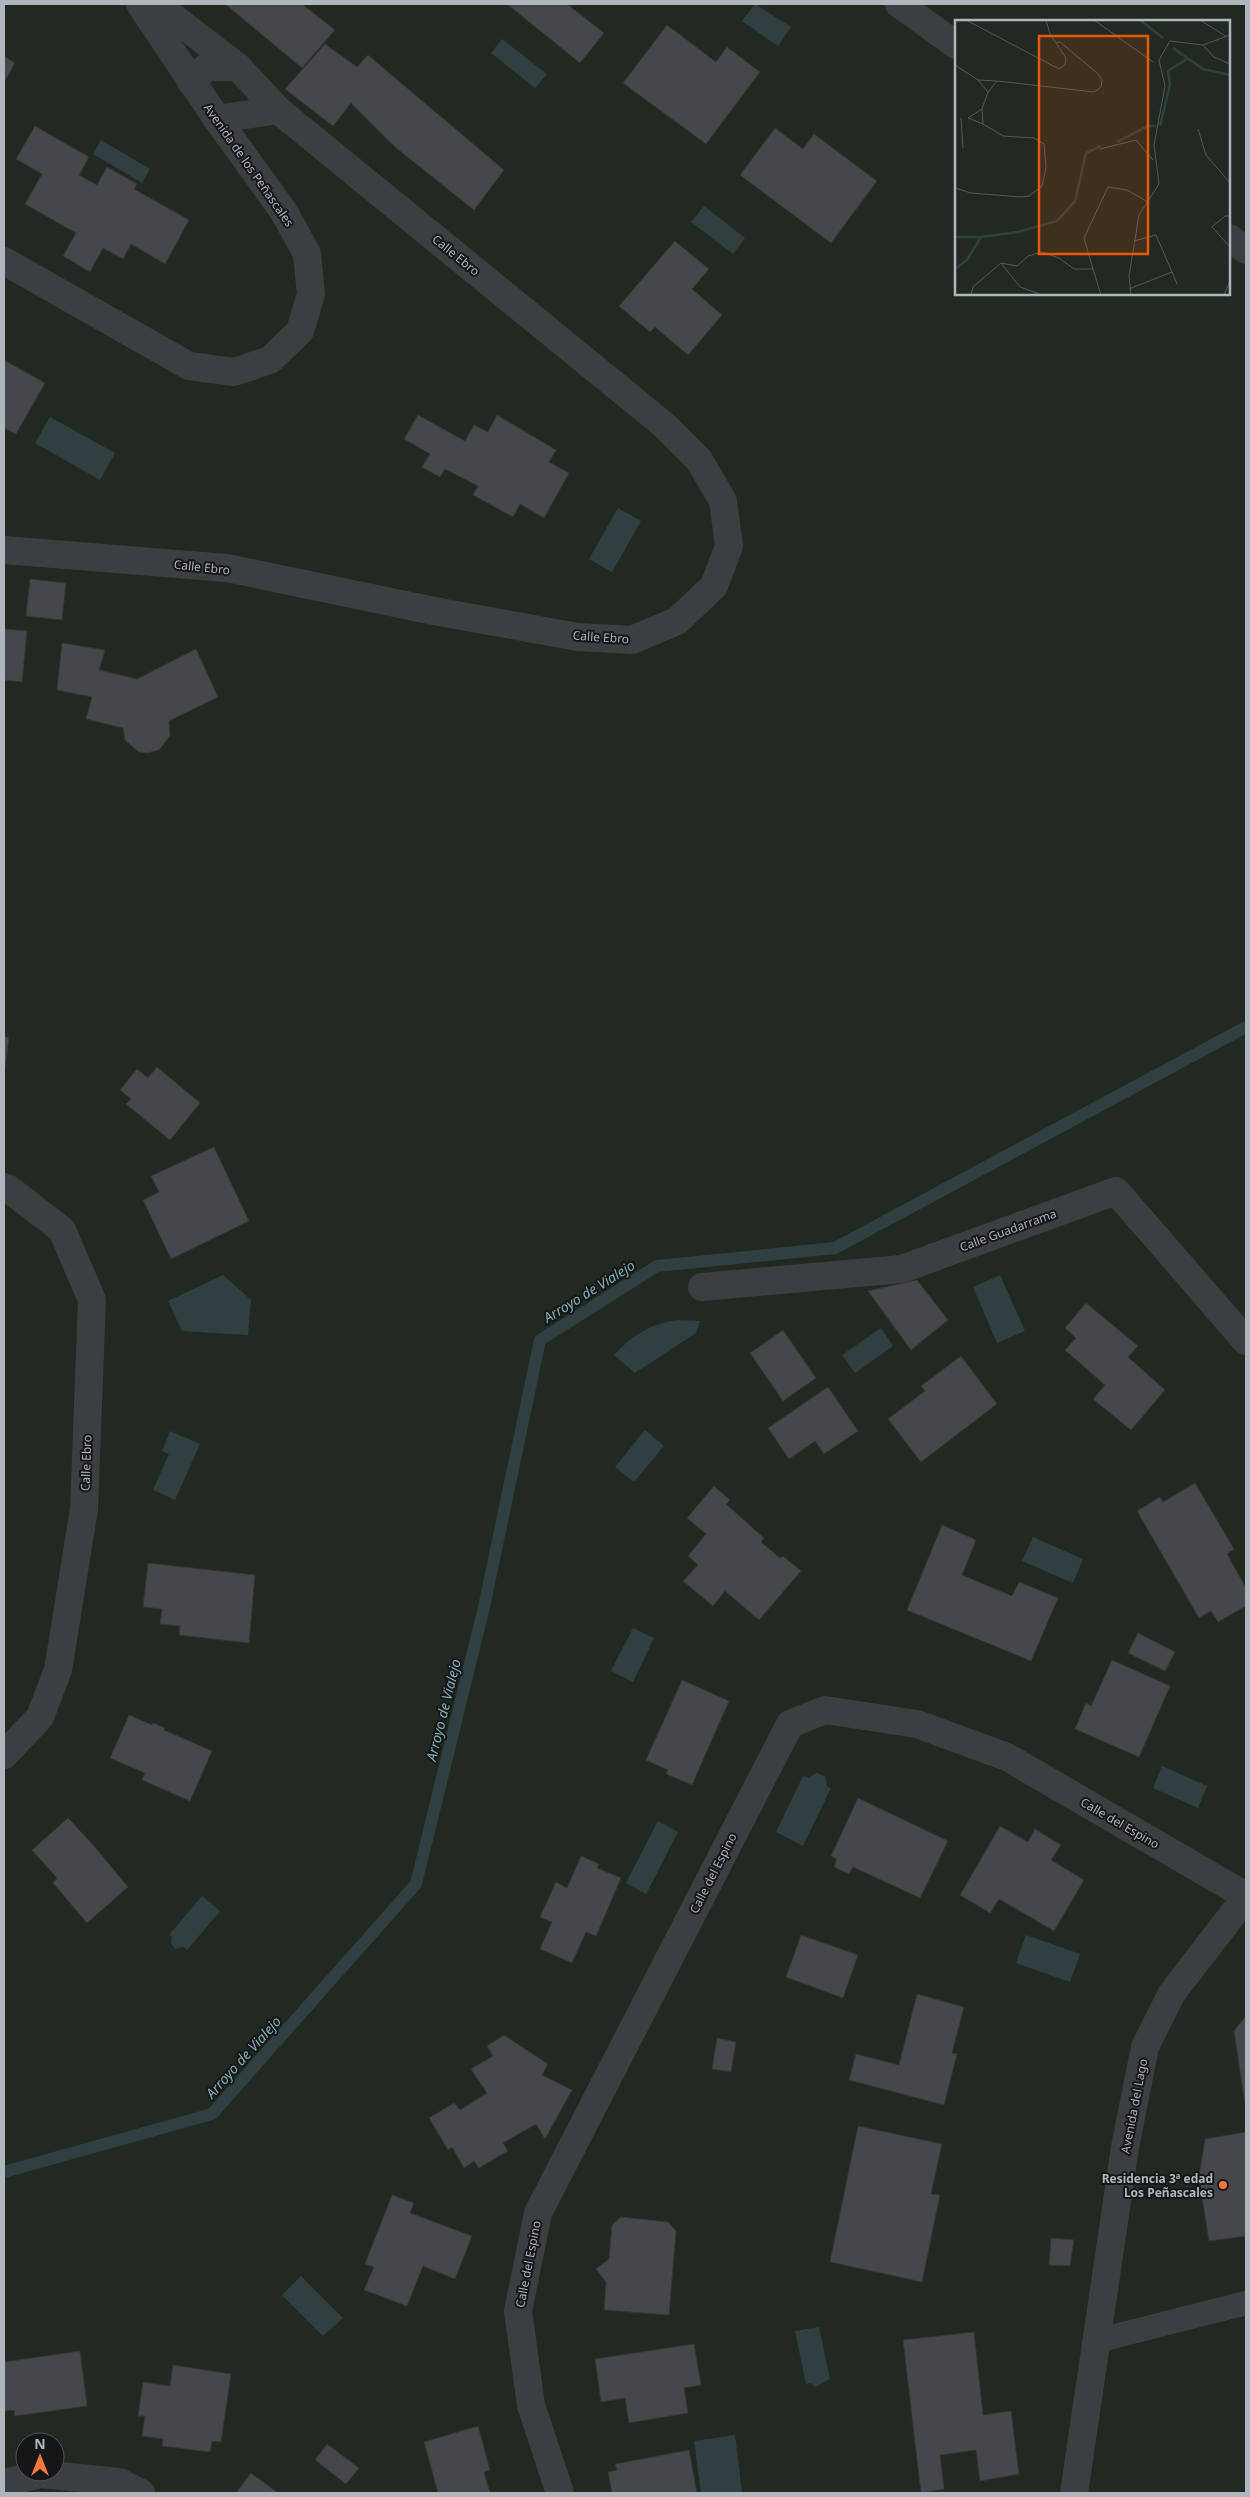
<svg xmlns="http://www.w3.org/2000/svg" width="1250" height="2497" font-family="'Noto Sans',sans-serif">
	<style>
		.green { fill: #222920; fill-rule: evenodd }
		.water { fill: #304042 }
		.lines { fill: none; stroke-linecap: round; stroke-linejoin: round }
		.stream { stroke: #304042; stroke-width: 12 }
		.building { fill: #45474a; stroke: #353639 }
		.lane { stroke: #3b3f42; stroke-width: 24 }
		.street { stroke: #3b3f42; stroke-width: 28 }
		.poi-dot { fill: #f77739; stroke: #161618; stroke-width: 2 }
		.labels { text-anchor: middle; dominant-baseline: central; stroke-width: 4; stroke-linejoin: round; paint-order: stroke }
		.street-label { font-size: 12px; fill: #adb7bd; stroke: #161618 }
		.poi-label { font-size: 12px; font-weight: bold; fill: #adb7bd; stroke: #161618; text-anchor: end }
		.water-label { font-size: 14px; font-style: italic; fill: #84b1b8; stroke: #161618 }
		.inset-river { fill: none; stroke: #304042; stroke-width: 2.5 }
		.inset-road { fill: none; stroke: #55595d; stroke-width: 1 }
		.view { fill: #e8590c; fill-opacity: 0.15; stroke: #e8590c; stroke-width: 2.5 }
		.inset-edge { fill: none; stroke: #adb7bd; stroke-width: 2.5 }
	</style>
	<rect width="100%" height="100%" fill="#1b1b1d"/>
	<path class="green" d="M4 4H1246V2493H4ZM956 21H1229V294H956ZM25 2442H55V2472H25Z"/>
	<g class="water">
		<path d="M755 4 791 27 778 46 742 21Z"/>
		<path d="M502 39 547 74 535 88 491 53Z"/>
		<path d="M101 140 150 169 142 183 93 154Z"/>
		<path d="M704 206 745 238 733 254 691 222Z"/>
		<path d="M50 417 115 453 100 480 35 443Z"/>
		<path d="M618 508 641 521 612 572 589 559Z"/>
		<path d="M223 1275 251 1300 248 1335 182 1331 168 1301Z"/>
		<path d="M1000 1275 1025 1331 997 1343 973 1287Z"/>
		<path d="M678 1320 700 1321 696 1333 635 1373 614 1355C632 1335 652 1323 678 1320Z"/>
		<path d="M881 1328 893 1346 855 1373 842 1355Z"/>
		<path d="M645 1430 664 1446 634 1482 615 1467Z"/>
		<path d="M170 1431 200 1444 175 1500 153 1490 169 1454 162 1451Z"/>
		<path d="M1033 1537 1083 1559 1073 1583 1022 1561Z"/>
		<path d="M633 1628 654 1638 633 1682 611 1671Z"/>
		<path d="M1162 1766 1207 1786 1198 1808 1153 1788Z"/>
		<path d="M816 1773 825 1776 827 1787 831 1788 803 1846 776 1832 803 1776 809 1778Z"/>
		<path d="M658 1821 678 1832 646 1894 626 1883Z"/>
		<path d="M202 1896 220 1911 187 1950 183 1947 175 1949 171 1943 172 1937 169 1935Z"/>
		<path d="M1026 1935 1080 1954 1070 1982 1016 1963Z"/>
		<path d="M301 2276 343 2318 323 2336 282 2295Z"/>
		<path d="M819 2327 830 2379 815 2387 810 2383 806 2384 795 2331Z"/>
		<path d="M735 2435 742 2492 701 2493 694 2441Z"/>
	</g>
	<g class="lines">
		<path class="stream" d="M4 2172 212 2114 416 1884 484 1607 540 1340 657 1266 835 1248 1246 1027"/>
	</g>
	<g class="building">
		<path d="M225 4H302L335 30 302 68Z"/>
		<path d="M507 4H567L604 33 580 63Z"/>
		<path d="M667 25 716 62 727 47 760 72 706 144 623 83Z"/>
		<path d="M325 44 357 67 368 55 504 170 474 210 395 147 351 103 333 126 285 89Z"/>
		<path d="M4 56 15 63 4 82Z"/>
		<path d="M35 126 89 157 79 175 97 185 107 167 137 184 134 189 189 220 165 264 131 244 123 259 103 248 90 272 63 256 76 233 25 204 42 174 16 159Z"/>
		<path d="M775 128 803 149 814 134 877 181 831 243 740 175Z"/>
		<path d="M675 241 709 269 692 289 722 315 688 355 655 327 650 332 619 306Z"/>
		<path d="M4 360 45 383 16 434 4 428Z"/>
		<path d="M418 415 465 441 474 425 488 432 497 415 556 450 549 462 569 473 544 518 520 504 513 517 473 495 478 486 445 469 440 477 422 467 430 454 404 439Z"/>
		<path d="M30 579 66 583 62 620 26 616Z"/>
		<path d="M4 629 27 631 22 682 4 680Z"/>
		<path d="M62 643 105 650 99 670 137 679 196 649 218 697 169 721 170 736 159 750 147 753 139 752 125 740 123 728 86 719 92 697 57 690Z"/>
		<path d="M4 1037H9L4 1074Z"/>
		<path d="M157 1067 200 1103 170 1140 126 1104 131 1099 120 1090 137 1069 148 1078Z"/>
		<path d="M214 1147 249 1221 171 1259 143 1200 159 1192 151 1176Z"/>
		<path d="M917 1280 948 1320 911 1350 868 1291Z"/>
		<path d="M1086 1303 1138 1346 1128 1357 1165 1390 1131 1430 1093 1399 1105 1385 1065 1350 1076 1338 1065 1328Z"/>
		<path d="M783 1330 816 1378 783 1401 750 1353Z"/>
		<path d="M961 1356 997 1404 921 1462 888 1419 925 1391 921 1386Z"/>
		<path d="M828 1387 858 1431 824 1454 815 1441 789 1459 768 1428Z"/>
		<path d="M1195 1483 1234 1549 1227 1554 1246 1588V1606L1218 1622 1211 1611 1199 1618 1137 1511 1160 1497 1163 1502Z"/>
		<path d="M714 1486 730 1500 726 1504 764 1538 761 1542 780 1558 783 1556 801 1571 759 1620 725 1591 713 1606 683 1581 698 1565 688 1556 706 1534 687 1518Z"/>
		<path d="M942 1525 976 1540 962 1575 1012 1596 1019 1582 1058 1598 1031 1661 907 1610Z"/>
		<path d="M148 1563 255 1575 249 1643 179 1635 180 1626 160 1624 162 1609 143 1607Z"/>
		<path d="M1138 1633 1175 1652 1165 1671 1128 1653Z"/>
		<path d="M1112 1660 1170 1686 1139 1757 1075 1729 1086 1703 1091 1706Z"/>
		<path d="M682 1680 729 1701 692 1785 666 1774 668 1770 646 1760Z"/>
		<path d="M129 1715 152 1725 153 1723 165 1728 164 1730 212 1751 190 1801 142 1780 145 1773 110 1758Z"/>
		<path d="M858 1798 948 1841 920 1898 853 1867 849 1874 834 1867 837 1859 831 1856Z"/>
		<path d="M68 1818 94 1846 128 1887 87 1923 53 1883 57 1878 32 1850Z"/>
		<path d="M1000 1826 1028 1842 1035 1829 1061 1845 1051 1860 1084 1880 1054 1931 999 1899 990 1913 960 1895Z"/>
		<path d="M581 1856 599 1864 597 1868 621 1878 596 1936 586 1932 572 1963 540 1949 552 1922 540 1917 556 1882 567 1888Z"/>
		<path d="M801 1935 858 1955 843 1998 786 1977Z"/>
		<path d="M917 1994 964 2007 952 2053 957 2054 944 2105 849 2080 856 2054 899 2065Z"/>
		<path d="M1246 2016V2111L1234 2031Z"/>
		<path d="M504 2035 548 2064 542 2075 572 2090 545 2139 536 2124 503 2143 508 2151 479 2168 474 2161 464 2168 452 2147 448 2150 429 2118 454 2103 460 2110 487 2093 471 2069 493 2056 487 2046Z"/>
		<path d="M717 2038 736 2042 731 2072 712 2069Z"/>
		<path d="M858 2126 942 2144 931 2194 940 2195 922 2282 830 2262Z"/>
		<path d="M1246 2132V2236L1209 2241 1199 2177 1205 2139Z"/>
		<path d="M392 2195 414 2203 410 2213 472 2236 455 2279 423 2266 407 2306 364 2290 374 2267 365 2264Z"/>
		<path d="M621 2217 668 2222 676 2231 669 2315 604 2310 606 2282 596 2269 609 2259 612 2225Z"/>
		<path d="M1051 2238 1074 2240 1070 2266 1049 2265Z"/>
		<path d="M974 2332 983 2415 1011 2411 1019 2474 980 2481 976 2450 940 2455 944 2489 921 2493 903 2340Z"/>
		<path d="M694 2344 701 2385 684 2388 688 2413 629 2423 625 2398 601 2402 595 2359Z"/>
		<path d="M80 2351 87 2406 15 2416 14 2410 4 2411V2362Z"/>
		<path d="M173 2365 231 2374 221 2442 212 2441 210 2452 162 2446 163 2439 142 2436 145 2416H138L143 2382 170 2386Z"/>
		<path d="M478 2426 490 2470 484 2472 490 2493H438L424 2442Z"/>
		<path d="M327 2444 359 2468 346 2484 315 2460Z"/>
		<path d="M689 2450 697 2493H612L608 2472 617 2470 615 2464Z"/>
		<path d="M251 2473 278 2493H236Z"/>
	</g>
	<g class="lines">
		<path class="lane" d="M1096 2341 1246 2303"/>
		<g class="street">
			<path d="M156 4 238 67"/>
			<path d="M899 4 956 45"/>
			<path d="M217 119 278 110"/>
			<path d="M1229 238 1246 250"/>
			<path d="M4 261 189 366 234 372 270 360 300 331 311 294 307 254 284 212 217 119 140 4"/>
			<path d="M4 550 227 568 434 611 578 637 632 640 677 621 714 586 729 546 723 501 699 460 664 425 278 110 238 67H207L191 82"/>
			<path d="M4 1187 9 1189 62 1230 92 1300 84 1509 58 1670 40 1717 4 1755"/>
			<path d="M702 1287 902 1269 1116 1191 1246 1341"/>
			<path d="M4 2483 41 2474 119 2482 141 2493"/>
			<path d="M560 2493 531 2405 518 2311 538 2213 790 1724 825 1710 917 1724 1007 1757 1246 1896"/>
			<path d="M1074 2493 1125 2147 1145 2047 1172 1993 1246 1897"/>
		</g>
	</g>
	<circle class="poi-dot" cx="1223" cy="2185" r="5"/>
	<g class="labels">
		<g class="street-label">
			<text transform="translate(249 165) rotate(55)">Avenida de los Peñascales</text>
			<text transform="translate(456 255) rotate(39)">Calle Ebro</text>
			<text transform="translate(202 567) rotate(6)">Calle Ebro</text>
			<text transform="translate(601 637) rotate(4)">Calle Ebro</text>
			<text transform="translate(1008 1230) rotate(-20)">Calle Guadarrama</text>
			<text transform="translate(86 1463) rotate(-88)">Calle Ebro</text>
			<text transform="translate(1120 1823) rotate(30)">Calle del Espino</text>
			<text transform="translate(713 1873) rotate(-63)">Calle del Espino</text>
			<text transform="translate(1134 2106) rotate(-79)">Avenida del Lago</text>
			<text transform="translate(528 2264) rotate(-79)">Calle del Espino</text>
		</g>
		<g class="poi-label">
			<text x="1213" y="2178">Residencia 3ª edad<tspan x="1213" dy="14">Los Peñascales</tspan></text>
		</g>
		<g class="water-label">
			<text transform="translate(589 1291) rotate(-32)">Arroyo de Vialejo</text>
			<text transform="translate(443 1710) rotate(-76)">Arroyo de Vialejo</text>
			<text transform="translate(243 2057) rotate(-48)">Arroyo de Vialejo</text>
		</g>
	</g>
	<g transform="translate(955 20)">
		<rect width="275" height="275" fill="#1b1b1d"/>
		<path d="M0 0H275V275H0Z" fill="#222920"/>
		<path class="inset-river" d="M185 0 208 18M218 28 248 49 275 55M205 106 215 65 213 51 232 39M162 122 193 106H201M0 217H26L63 212 102 201 120 181 131 133 146 126M0 249 12 240 26 217"/>
		<path class="inset-road" d="M11 0 104 49 110 45 111 38 95 14 91 0M139 0 198 42M245 0 272 17M248 25 259 37 275 44M204 40 215 21 248 25 275 15M0 45 23 60 42 61M23 60 33 72M27 89 13 98 28 104M6 98 8 128M243 109 251 135 275 163M145 129 181 120 198 140M0 168 16 173 66 177 74 176 87 166 91 148 89 124 79 118 48 116 28 104 27 89 33 72 42 61 139 72 146 67 147 60 142 53 105 22 101 23M275 196H270L257 207 275 227M179 221 201 215 217 252M46 243 65 267 87 275M138 249 146 275M174 269 217 252 222 264M16 275 18 267 46 243 62 246 73 236 87 232 104 238 119 249H138L129 218 153 167 172 170 193 182M176 275 174 256 184 195 204 164 199 125 210 66 204 40M269 275 275 261"/>
		<path class="view" d="M84 16H193V234H84Z"/>
		<rect width="275" height="275" class="inset-edge"/>
	</g>
	<rect width="1250" height="2497" fill="none" stroke="#adb7bd" stroke-width="10"/>
	<g transform="translate(40 2457)"><circle r="24" fill="#161618" stroke="#52565a"/>
	<path d="M0-4L9 19L0 12L-9 19Z" fill="#f77739"/>
	<text y="-8" font-size="14" font-weight="bold" text-anchor="middle" fill="#adb7bd">N</text>
	</g>
</svg>
